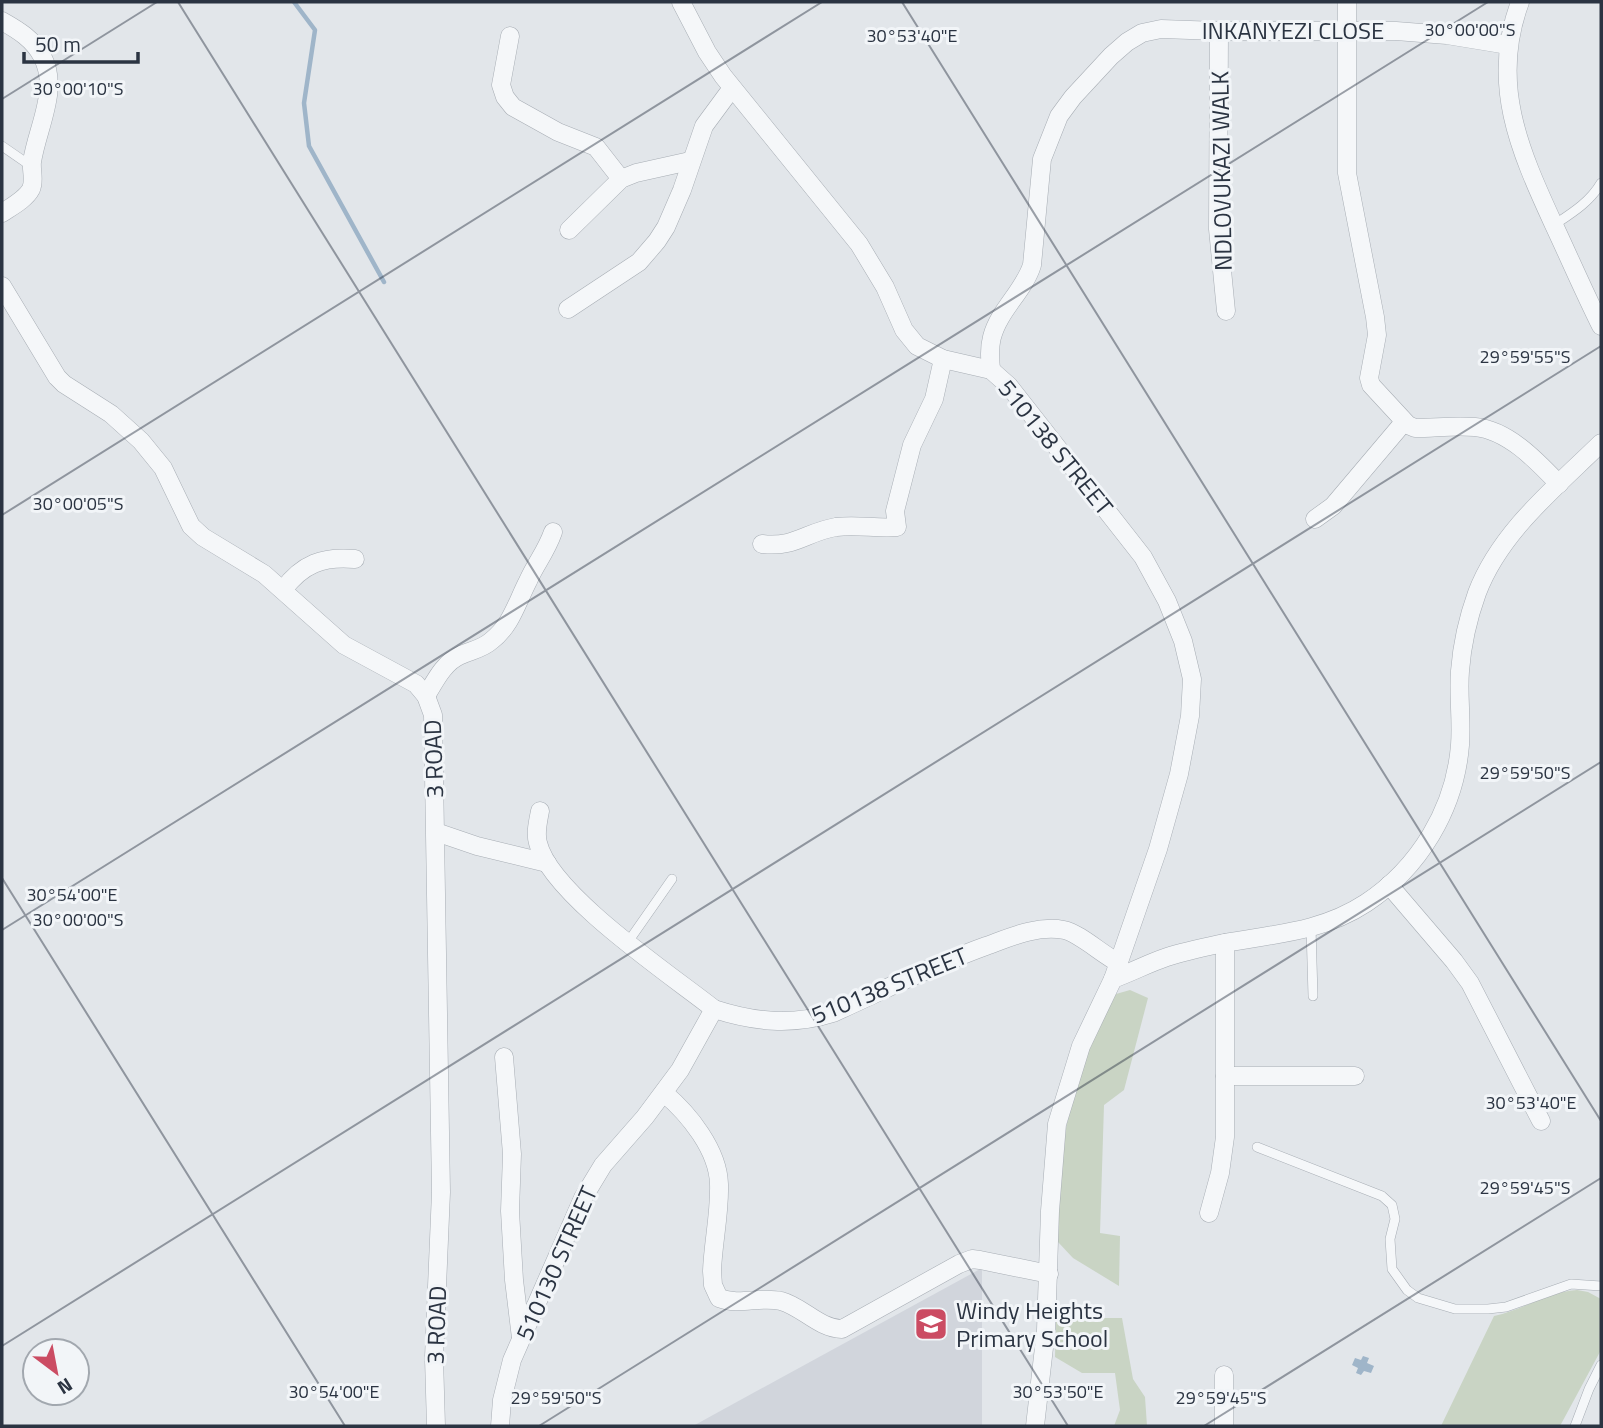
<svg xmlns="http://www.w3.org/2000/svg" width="1603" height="1428" font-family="'Titillium Web',sans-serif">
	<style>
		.built { fill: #d1d5dc }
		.green { fill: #c9d4c4 }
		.water { fill: #9fb5c9 }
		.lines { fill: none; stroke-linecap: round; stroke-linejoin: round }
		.stream { stroke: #9fb5c9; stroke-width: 4.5 }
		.service-casing { stroke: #a7adb4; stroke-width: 10 }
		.minor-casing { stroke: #a7adb4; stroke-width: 19 }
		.service { stroke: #f5f7f9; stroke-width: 9 }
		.minor { stroke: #f5f7f9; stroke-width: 18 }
		.ticks { fill: none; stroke: #2b3442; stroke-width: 2; stroke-opacity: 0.45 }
		.labels { text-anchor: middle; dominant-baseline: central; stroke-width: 6; stroke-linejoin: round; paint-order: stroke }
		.street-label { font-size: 24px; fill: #2b3442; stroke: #f2f5f8 }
		.poi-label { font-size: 24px; fill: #2b3442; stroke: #f2f5f8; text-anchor: start }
		.ticks-label { font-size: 18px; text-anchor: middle; fill: #2b3442; stroke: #f2f5f8; stroke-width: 6; stroke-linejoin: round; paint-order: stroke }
	</style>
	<rect width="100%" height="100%" fill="#e2e6ea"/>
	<path class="built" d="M982 1268V1426H693L777 1380Z"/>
	<g class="green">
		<path d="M1130 990 1148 998 1124 1090 1104 1105 1100 1233 1120 1236 1119 1286 1073 1258 1058 1242C1058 1146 1068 1078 1116 994Z"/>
		<path d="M1577 1290 1588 1292 1601 1299V1350L1560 1426H1441L1494 1316C1523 1310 1547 1292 1577 1290Z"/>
		<path d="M1056 1318H1122L1133 1379 1145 1397 1147 1426H1114L1120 1410 1115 1373H1082L1055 1357Z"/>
	</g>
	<path class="water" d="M1363 1356 1369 1358 1367 1363 1374 1366 1371 1373 1364 1371 1361 1375 1356 1373 1358 1368 1352 1365 1355 1358 1361 1360Z"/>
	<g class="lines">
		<path class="stream" d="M294 2 315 30 304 103 309 146 384 282"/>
		<defs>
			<g id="service">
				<path d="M2 146 31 166"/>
				<path d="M1554 225C1572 213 1590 202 1601 183"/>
				<path d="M1311 928 1313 996"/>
				<path d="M628 942 672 879"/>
				<path d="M1257 1147 1382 1196 1392 1205 1395 1219 1390 1239 1392 1269 1407 1290 1418 1298 1455 1309H1488L1506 1307 1571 1284 1601 1286"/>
				<path d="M1575 1426 1589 1389 1601 1365"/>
			</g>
			<g id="minor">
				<path d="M681 2 707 52 723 76 859 244 885 287 904 330 917 346 943 359 991 370 1009 386 1143 557 1167 601 1183 641 1192 679 1190 716 1179 774 1158 849 1113 979"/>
				<path d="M1347 2V173L1375 317 1377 335 1369 378 1371 385 1408 425 1415 428C1435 428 1455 425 1475 427 1508 430 1537 461 1559 484"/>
				<path d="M1520 2C1490 83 1519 149 1553 223 1569 257 1584 292 1601 326"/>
				<path d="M2 21C18 30 33 39 42 56 60 89 37 128 32 162 31 171 35 180 31 189 26 199 11 207 2 213"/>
				<path d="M1219 31 1218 229 1226 311"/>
				<path d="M510 36 501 85 505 97 513 107 558 132 596 147 621 179"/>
				<path d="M569 230 621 179 636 173 690 161"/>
				<path d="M2 286 57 377 64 384 111 414 141 441 163 468 191 526 203 537 264 574 344 645 416 684 426 696 433 715 441 1192 434 1358 436 1426"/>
				<path d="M568 309 639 262 657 241 666 227 682 190 704 126 732 88"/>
				<path d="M991 370C990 359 989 348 992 337 999 310 1024 291 1032 265L1042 159 1059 116 1073 97 1111 56 1127 42 1142 33 1161 29 1219 31H1396L1447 35 1508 45"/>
				<path d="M1315 519 1333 506 1404 422"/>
				<path d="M762 544C795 548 806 532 836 527 857 524 877 529 897 527L895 511 912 445 934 399 943 359"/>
				<path d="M283 590C302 564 323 556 355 559"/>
				<path d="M426 696C435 681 444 662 461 655 472 650 482 649 491 641 511 626 517 602 528 581 536 563 546 552 553 532"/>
				<path d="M540 811C538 822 535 833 538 843 550 894 671 975 714 1009 754 1022 792 1026 833 1013 884 990 933 965 986 946 1011 937 1037 925 1064 930 1079 933 1103 955 1119 963"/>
				<path d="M436 832 477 846 547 863"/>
				<path d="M1389 885 1454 961 1470 983 1541 1121"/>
				<path d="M504 1057 512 1154 510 1211 514 1280 521 1338"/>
				<path d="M1225 1076H1355"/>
				<path d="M664 1093C689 1114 718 1150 719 1184 720 1213 713 1243 712 1271L713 1285 719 1298C740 1306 760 1296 781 1301 803 1307 818 1328 842 1329L959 1264 972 1259 980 1260 1049 1274"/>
				<path d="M1209 1213 1220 1173 1225 1137V943"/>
				<path d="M1224 1375V1426"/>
				<path d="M500 1426 502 1400 512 1360 583 1198 603 1165 645 1117 680 1070 714 1009"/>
				<path d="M1035 1426 1046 1330 1050 1211 1057 1124 1081 1046 1113 979C1132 972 1149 963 1167 957 1185 951 1205 947 1224 943 1274 934 1322 932 1366 903 1419 868 1455 809 1460 745 1462 720 1458 695 1460 671 1462 644 1468 618 1477 593 1500 532 1555 488 1601 443"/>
			</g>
		</defs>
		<use href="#service" class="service-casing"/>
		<use href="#minor" class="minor-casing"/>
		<use href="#service" class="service"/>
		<use href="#minor" class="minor"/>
	</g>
	<path class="ticks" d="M178 2 1068 1426M902 2 1601 1121M2 99 157 2M2 515 822 2M2 878 345 1426M2 930 1488 2M2 1346 1601 346M539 1426 1601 762M1204 1426 1601 1178"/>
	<defs>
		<symbol id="school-square" viewBox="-11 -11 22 22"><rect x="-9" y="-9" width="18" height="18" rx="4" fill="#cb4c63" stroke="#f2f5f8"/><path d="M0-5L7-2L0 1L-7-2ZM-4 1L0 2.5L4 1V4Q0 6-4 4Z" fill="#fff"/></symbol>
	</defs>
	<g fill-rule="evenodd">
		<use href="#school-square" x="912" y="1305" width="38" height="38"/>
	</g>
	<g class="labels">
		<g class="street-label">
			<text x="1293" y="30">INKANYEZI CLOSE</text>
			<text transform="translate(1221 171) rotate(-91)">NDLOVUKAZI WALK</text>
			<text transform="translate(1056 447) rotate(51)">510138 STREET</text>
			<text transform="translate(433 759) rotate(-92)">3 ROAD</text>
			<text transform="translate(889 985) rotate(-22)">510138 STREET</text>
			<text transform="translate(556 1263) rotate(-66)">510130 STREET</text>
			<text transform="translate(436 1325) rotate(-88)">3 ROAD</text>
		</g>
		<g class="poi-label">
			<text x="956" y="1310">Windy Heights<tspan x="956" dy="28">Primary School</tspan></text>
		</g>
	</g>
	<g class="ticks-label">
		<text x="1470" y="36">30°00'00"S</text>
		<text x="912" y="42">30°53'40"E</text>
		<text x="78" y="95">30°00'10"S</text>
		<text x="1525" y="363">29°59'55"S</text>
		<text x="78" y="510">30°00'05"S</text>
		<text x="1525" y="779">29°59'50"S</text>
		<text x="72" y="901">30°54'00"E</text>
		<text x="78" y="926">30°00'00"S</text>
		<text x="1531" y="1109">30°53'40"E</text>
		<text x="1525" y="1194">29°59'45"S</text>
		<text x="334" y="1398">30°54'00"E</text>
		<text x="1058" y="1398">30°53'50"E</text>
		<text x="556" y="1404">29°59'50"S</text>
		<text x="1221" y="1404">29°59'45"S</text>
	</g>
	<rect width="1603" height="1428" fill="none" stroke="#2b3442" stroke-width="7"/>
	<g transform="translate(56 1372) rotate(148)"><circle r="33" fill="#f2f5f8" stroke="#a2a8af" stroke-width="2"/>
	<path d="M0-5L12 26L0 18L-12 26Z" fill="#cb4c63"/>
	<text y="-10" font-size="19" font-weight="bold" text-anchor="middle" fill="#2b3442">N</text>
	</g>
	<path d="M24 52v10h114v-10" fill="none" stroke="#2b3442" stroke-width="3.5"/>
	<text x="35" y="52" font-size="21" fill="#2b3442" stroke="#f2f5f8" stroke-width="5" paint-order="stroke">50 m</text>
</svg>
